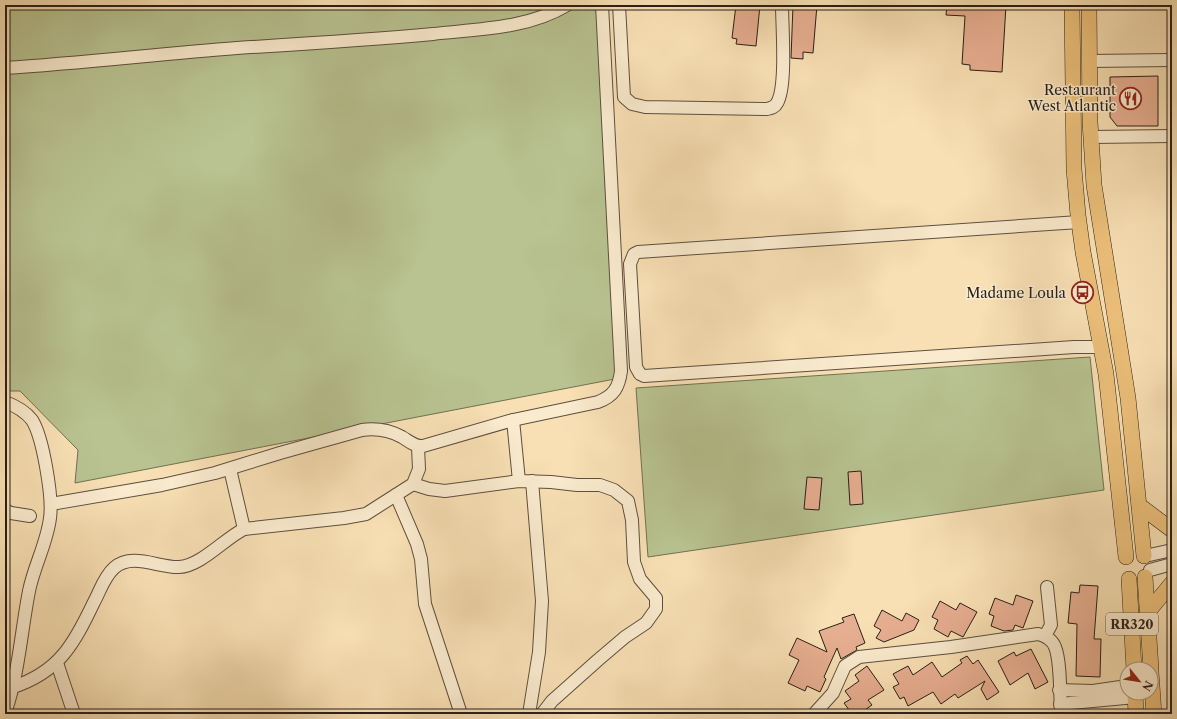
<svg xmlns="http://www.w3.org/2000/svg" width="1177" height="719" font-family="'Libre Caslon Text',serif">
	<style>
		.green { fill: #b8c391; stroke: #707154 }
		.building { fill: #e7af91; stroke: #291f18 }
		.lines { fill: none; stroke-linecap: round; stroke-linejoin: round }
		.minor-casing { stroke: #5d4f3f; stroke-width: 14 }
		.major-casing { stroke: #291f18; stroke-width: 16 }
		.minor { stroke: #faebce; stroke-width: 12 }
		.major { stroke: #ecc07a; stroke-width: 15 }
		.labels { text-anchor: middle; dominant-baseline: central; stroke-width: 3; stroke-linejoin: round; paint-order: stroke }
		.shield { fill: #faebce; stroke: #685c4f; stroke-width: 1 }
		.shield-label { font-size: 13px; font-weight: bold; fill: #291f18 }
		.poi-label { font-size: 14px; fill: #291f18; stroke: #faebce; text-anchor: end }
	</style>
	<rect width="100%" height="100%" fill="#f8e0b4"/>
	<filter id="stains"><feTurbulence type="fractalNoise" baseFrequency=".005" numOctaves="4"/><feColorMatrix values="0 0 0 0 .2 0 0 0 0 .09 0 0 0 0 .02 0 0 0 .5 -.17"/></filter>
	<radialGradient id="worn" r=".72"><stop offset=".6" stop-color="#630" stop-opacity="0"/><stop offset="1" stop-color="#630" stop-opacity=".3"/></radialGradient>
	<g class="green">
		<path d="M5 5H600L620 378 75 483 78 450 20 391H5Z"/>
		<path d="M1090 357 1104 490 648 557 636 388Z"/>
	</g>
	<g class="building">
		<path d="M736 5H760L756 46 736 44 737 39 732 38Z"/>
		<path d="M793 5H817L813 53 803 52V59L791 58Z"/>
		<path d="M947 5H1006L1002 72 970 70V65L962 64 965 16 946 15Z"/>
		<path d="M1158 76V126H1117L1110 117V77Z"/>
		<path d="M861 471 863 504 850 505 848 472Z"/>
		<path d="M807 477 822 478 819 510 804 509Z"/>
		<path d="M1080 585 1098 586 1094 639H1101L1100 677 1076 676 1077 624 1068 623 1071 592 1079 593Z"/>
		<path d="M1016 595 1033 601 1023 628 1015 625 1013 630 1004 631 991 626 994 616 989 614 995 598 1013 605Z"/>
		<path d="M940 601 956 610 960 603 977 612 963 637 951 631 948 637 934 629 938 620 932 617Z"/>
		<path d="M882 610 902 621 906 613 919 620 914 630 884 642 876 638 881 630 874 626Z"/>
		<path d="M854 614 865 643 856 647 857 650 841 659 837 648 824 677 826 679 820 692 807 686 805 691 788 683 799 660 789 655 797 638 827 652 819 631 844 622 842 618Z"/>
		<path d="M1031 649 1048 682 1035 689 1028 673 1010 685 998 661 1014 652 1016 656Z"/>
		<path d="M967 656 973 664 978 660 999 692 987 700 981 689 985 681 958 698 955 694 941 704 933 692 908 706 904 697 900 699 893 687 899 684 893 674 908 666 913 675 932 662 942 677 962 663 960 660Z"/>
		<path d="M867 666 884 690 868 700 872 705 859 714H852L844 703 851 699 845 691 859 681 855 675Z"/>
	</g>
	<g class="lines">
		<defs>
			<g id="minor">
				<path d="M619 5 624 97 632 104 645 107 767 109C772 108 775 107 777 103 787 87 782 26 782 5"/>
				<path d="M1089 61 1172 60"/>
				<path d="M5 68C82 63 159 54 237 48 302 44 367 40 433 34 478 29 527 29 567 5"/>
				<path d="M1091 137 1172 136"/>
				<path d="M1079 222 638 252 634 254 630 264 636 367 640 374 644 376 1074 347H1101"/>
				<path d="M5 402C16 406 25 411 32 420 43 437 53 498 50 518 47 543 34 566 29 591 21 632 19 673 5 713"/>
				<path d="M513 420 519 481"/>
				<path d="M230 469 244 529"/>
				<path d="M413 484 429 489 445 491 519 481 551 482 577 485H600L614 490 628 501 632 520 634 562 640 579 656 598V609L646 623 625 637 598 660 552 701 542 714"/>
				<path d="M396 495 417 544 421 559 425 604 461 714"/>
				<path d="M51 504 162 485 215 473 280 453 362 430C377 428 389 430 402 437 409 441 415 447 423 446L513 420 598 402C614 396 619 387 621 371L602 5"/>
				<path d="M5 510 11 513 30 516"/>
				<path d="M1145 556 1172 550"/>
				<path d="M1150 570 1172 564"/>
				<path d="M1045 636 1051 625 1047 587"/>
				<path d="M57 663 74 714"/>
				<path d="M13 687C59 672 74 644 94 602 100 591 104 577 114 568 132 552 159 568 179 567 201 566 224 539 244 529L344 518 366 514 413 484 419 469 418 447"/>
				<path d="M1059 690 1093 691 1127 686"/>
				<path d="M1060 704 1136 697"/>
				<path d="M529 714 539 652 542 601 532 481"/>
				<path d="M814 714 833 693 845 666 859 657 951 647 1038 634C1046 636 1052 639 1055 647 1061 661 1060 698 1061 714"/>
			</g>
			<g id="major">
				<path d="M1072 5 1074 169 1078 215 1083 252 1106 374 1126 557"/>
				<path d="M1089 5 1090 122 1094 185 1128 398 1144 556"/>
				<path d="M1140 506 1172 530"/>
				<path d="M1145 577 1151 669"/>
				<path d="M1129 579 1134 669"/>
				<path d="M1147 613 1172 583"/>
				<path d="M1151 672 1154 714"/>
				<path d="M1135 693 1136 714"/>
			</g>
		</defs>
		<use href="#minor" class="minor-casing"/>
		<use href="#major" class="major-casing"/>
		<use href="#minor" class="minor"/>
		<use href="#major" class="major"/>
	</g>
	<defs>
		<symbol id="restaurant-ring" viewBox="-11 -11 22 22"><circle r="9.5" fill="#faebce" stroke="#8f2418" stroke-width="1.5"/><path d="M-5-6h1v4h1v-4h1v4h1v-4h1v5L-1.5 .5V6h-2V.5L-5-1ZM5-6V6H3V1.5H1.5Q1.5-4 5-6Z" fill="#8f2418"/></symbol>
		<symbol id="bus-ring" viewBox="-11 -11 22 22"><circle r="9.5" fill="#faebce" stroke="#8f2418" stroke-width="1.5"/><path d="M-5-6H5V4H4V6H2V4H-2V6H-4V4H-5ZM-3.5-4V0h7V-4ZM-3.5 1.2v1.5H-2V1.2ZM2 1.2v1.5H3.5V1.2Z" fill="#8f2418"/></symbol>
	</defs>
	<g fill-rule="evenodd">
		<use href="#restaurant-ring" x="1118" y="86" width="25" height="25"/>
		<use href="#bus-ring" x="1070" y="280" width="25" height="25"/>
	</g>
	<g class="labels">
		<rect class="shield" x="1106" y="613" width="52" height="22" rx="3"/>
		<g class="shield-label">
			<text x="1132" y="624">RR320</text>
		</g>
		<g class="poi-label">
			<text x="1116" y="90">Restaurant<tspan x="1116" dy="16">West Atlantic</tspan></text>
			<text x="1066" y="293">Madame Loula</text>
		</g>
	</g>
	<rect width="1177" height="719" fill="none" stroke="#f8e0b4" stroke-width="20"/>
	<rect x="6" y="6" width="1165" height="707" fill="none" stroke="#291f18" stroke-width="2"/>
	<rect x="10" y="10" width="1157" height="699" fill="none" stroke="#291f18"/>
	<g transform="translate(1139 681) rotate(120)"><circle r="19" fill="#faebce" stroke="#a69985"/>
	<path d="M0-3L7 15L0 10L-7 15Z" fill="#8f2418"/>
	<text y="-6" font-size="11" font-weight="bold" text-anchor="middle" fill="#291f18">N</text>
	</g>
	<rect width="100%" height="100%" filter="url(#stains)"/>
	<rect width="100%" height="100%" fill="url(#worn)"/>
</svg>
